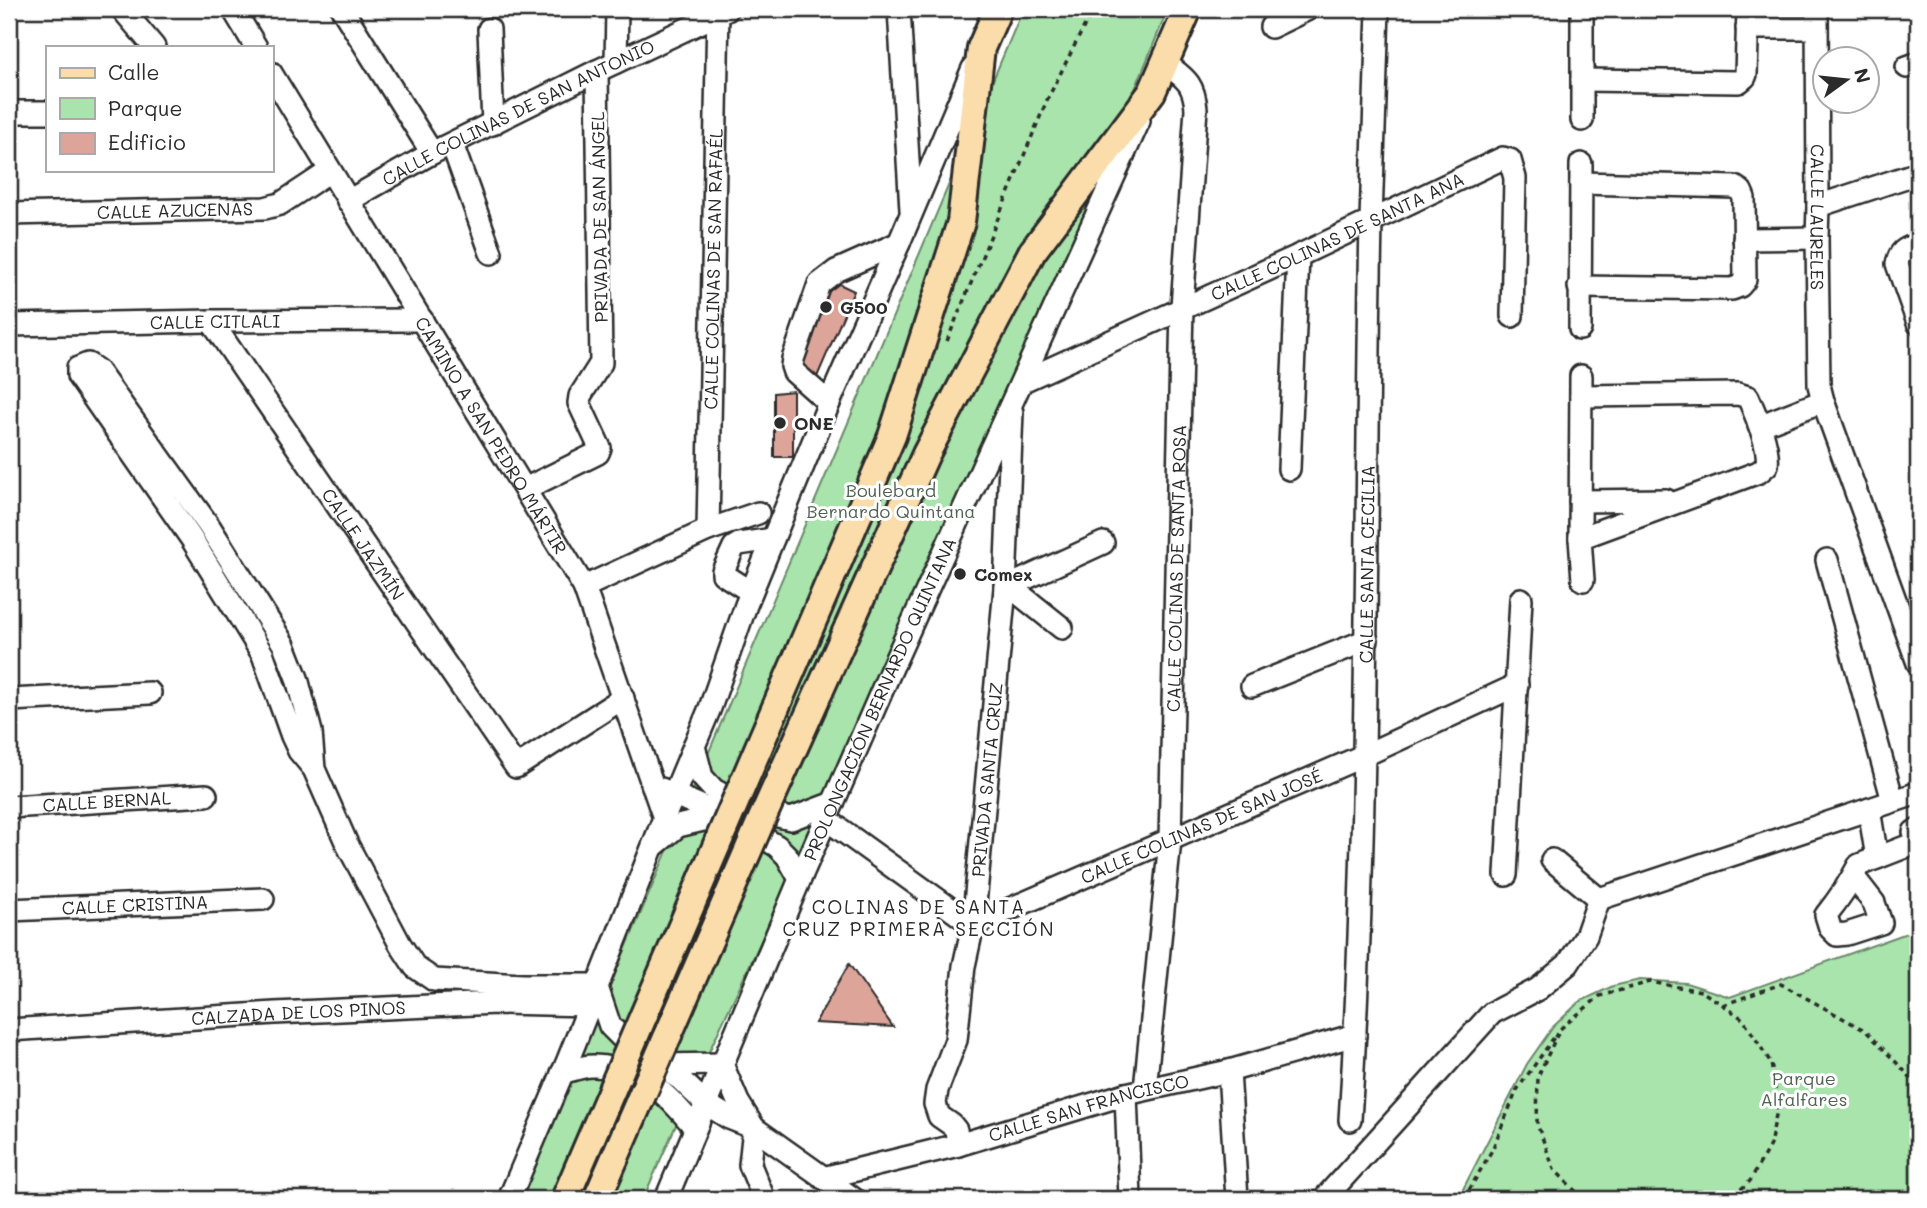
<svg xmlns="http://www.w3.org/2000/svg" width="1927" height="1208" font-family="Mali,sans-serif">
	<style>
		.green { fill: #a8e4ab; stroke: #6a886b; stroke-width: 2 }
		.building { fill: #dda49a; stroke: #2b2b2b; stroke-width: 2 }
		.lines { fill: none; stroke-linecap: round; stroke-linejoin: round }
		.minor-casing { stroke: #2b2b2b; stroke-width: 26 }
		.major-casing { stroke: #2b2b2b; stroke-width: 32 }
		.path { stroke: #2b2b2b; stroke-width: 3.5; stroke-dasharray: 5 5; stroke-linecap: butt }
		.minor { stroke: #fff; stroke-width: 21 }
		.major { stroke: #faddab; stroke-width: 26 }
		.major-bridge-casing { stroke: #2b2b2b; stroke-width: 32; stroke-linecap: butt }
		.major-bridge { stroke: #faddab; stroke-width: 26 }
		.poi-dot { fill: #2b2b2b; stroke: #fff; stroke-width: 2.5 }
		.labels { text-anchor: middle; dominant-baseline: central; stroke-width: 6; stroke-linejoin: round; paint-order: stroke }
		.street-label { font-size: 18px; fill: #2b2b2b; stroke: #fff }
		.poi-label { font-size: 18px; font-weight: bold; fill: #2b2b2b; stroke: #fff; text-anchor: start }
		.park-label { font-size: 18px; fill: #506251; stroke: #fff }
		.neighbourhood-label { font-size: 19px; letter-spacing: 2px; fill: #2b2b2b; stroke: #fff }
	</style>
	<rect width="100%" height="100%" fill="#fff"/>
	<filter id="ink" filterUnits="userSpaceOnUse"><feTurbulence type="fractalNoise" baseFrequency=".0143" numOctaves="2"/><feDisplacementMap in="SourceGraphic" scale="14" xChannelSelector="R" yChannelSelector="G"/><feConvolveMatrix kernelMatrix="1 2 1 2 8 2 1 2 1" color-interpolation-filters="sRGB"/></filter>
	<g filter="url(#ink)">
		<g class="green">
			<path d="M1023 9H1168L955 528 706 1058 643 1199H514L604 1000Z"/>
			<path d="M1918 929V1199H1458L1527 1064 1553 1027 1579 1002 1613 986 1640 980 1686 983 1730 997Z"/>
		</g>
		<g class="building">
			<path d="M833 281 854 291 817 377 795 368Z"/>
			<path d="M793 391V457H774V393Z"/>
			<path d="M849 964 893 1027 815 1023Z"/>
		</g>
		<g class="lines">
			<defs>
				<g id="minor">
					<path d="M122 9 154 47"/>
					<path d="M233 9 256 47"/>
					<path d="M342 9 432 153"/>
					<path d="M899 9 911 210"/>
					<path id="s1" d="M1817 9 1818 206 1817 238 1819 385 1823 401 1918 663"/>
					<path d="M1271 27 1308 9"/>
					<path d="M1747 28H1817"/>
					<path d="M489 29 493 124"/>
					<path d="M616 62 617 9"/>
					<path d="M1907 67 1918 63"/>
					<path id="s2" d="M271 73 584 587 664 818"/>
					<path d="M1582 80 1739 82 1745 77 1746 74 1748 9"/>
					<path d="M9 112H47"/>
					<path d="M1582 120V9"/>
					<path d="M452 144 491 253"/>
					<path id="s3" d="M348 201 432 153 597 71 727 10"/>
					<path d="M1818 206 1918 173"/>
					<path id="s4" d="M9 214 265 208 280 204 330 171"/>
					<path d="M1744 239 1817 238"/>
					<path d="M1918 244C1905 249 1900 250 1897 264L1918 323"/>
					<path d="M1579 287 1732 289 1740 286 1745 280 1744 198 1741 191 1735 187 1581 183"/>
					<path id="s5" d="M211 321 516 767 623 698"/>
					<path id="s6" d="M9 325 211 321 422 320"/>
					<path d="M1580 329 1581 164"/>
					<path d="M1581 376 1580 538 1583 580"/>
					<path id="s7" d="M1023 381 1298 256 1503 158 1510 160 1515 178 1512 316"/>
					<path d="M829 403 794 372 792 366 793 359 819 284 836 271 899 243"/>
					<path d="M1759 426 1823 401"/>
					<path d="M1289 469 1298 256"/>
					<path d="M525 489 598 453 600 448 579 403 580 396 601 363 597 71"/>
					<path d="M1580 501 1666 500"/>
					<path id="s8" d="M708 530 718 9"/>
					<path d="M1580 538 1759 472 1767 465C1770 447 1756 415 1748 397L1738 394 1581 396"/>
					<path d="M1827 560 1893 801"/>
					<path d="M1015 583 1022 596 1062 628"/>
					<path d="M584 587 708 530 758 513"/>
					<path d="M1005 588 1103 543"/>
					<path d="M751 592 723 574V571L734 547 739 544 773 539"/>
					<path d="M1252 686 1367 640"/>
					<path d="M9 700 150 693"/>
					<path d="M694 746 702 777 714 790 749 809 791 819 833 803"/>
					<path d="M314 769 311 732 297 678 284 645 209 526 97 370 88 364 78 368V376L191 538 263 655 292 736 299 751 314 769 347 844 400 944 415 967 434 980 523 985H597"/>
					<path d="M661 789 733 820 777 846 787 856 800 879"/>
					<path id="s9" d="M9 807 206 795"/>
					<path d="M1869 809 1877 858"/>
					<path id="s10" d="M826 819 973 925 1365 755 1517 685"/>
					<path d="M655 845 678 826 703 820H728"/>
					<path d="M1552 860 1599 899 1918 793"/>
					<path d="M1506 875 1521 599"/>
					<path d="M1853 876 1874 903 1881 923 1847 934 1837 935 1830 928 1826 915C1839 899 1849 884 1859 865L1918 842 1914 832 1918 830"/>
					<path id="s11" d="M9 910 263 899"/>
					<path d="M597 987 610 1026 621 1037 645 1056 680 1079 705 1103 729 1118 754 1128 854 1199"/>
					<path id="s12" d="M9 1030 275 1013 496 1003 590 1005"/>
					<path d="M722 1064 738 1102 754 1128"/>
					<path d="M661 1065 722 1064"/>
					<path d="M1229 1071 1237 1199"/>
					<path d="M562 1073C572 1070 584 1065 595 1066 642 1069 667 1093 695 1128"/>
					<path id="s13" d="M1145 1089 1170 840 1182 307 1196 109C1194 82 1184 78 1165 63"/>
					<path d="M1126 1094 1130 1199"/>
					<path id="s14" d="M1350 1120C1369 820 1365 521 1371 221 1373 150 1376 79 1378 9"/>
					<path d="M754 1128 750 1165 764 1199"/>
					<path id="s15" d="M958 1145 956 1130 952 1125 939 1116 935 1104 937 1090 956 1040 964 966 973 925 1005 588 1012 412"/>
					<path id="s16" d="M823 1178 958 1145 1126 1094 1229 1071 1355 1035"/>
					<path d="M509 1199 568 1060 664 818 710 708 746 605 773 539 829 403 899 243 973 68"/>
					<path id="s17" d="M666 1199 800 879 890 672 1139 121"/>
					<path d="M1324 1199 1492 1013 1538 989 1568 964 1586 936 1599 899"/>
				</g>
				<g id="major">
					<path d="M961 222 981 48 998 9"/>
					<path d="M1032 252 1152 92 1188 9"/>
				</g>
			</defs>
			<use href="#minor" class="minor-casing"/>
			<use href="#major" class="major-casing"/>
			<g class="path">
				<path d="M947 341 1047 100 1093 9"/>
				<path d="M1723 1005 1781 984 1866 1031 1918 1085"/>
				<path d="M1464 1199 1492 1150 1517 1090 1555 1036"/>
				<path d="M1583 1199 1554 1169 1537 1124 1538 1076 1560 1029 1600 996 1650 982 1701 991 1723 1005 1743 1019 1771 1063 1778 1105 1770 1145 1750 1181 1730 1199"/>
			</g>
			<use href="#minor" class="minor"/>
			<use href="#major" class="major"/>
			<defs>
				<g id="major-bridge">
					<path d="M565 1199 892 436 961 222"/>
					<path d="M597 1199 761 821 926 454 1032 252"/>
				</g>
			</defs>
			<use href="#major-bridge" class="major-bridge-casing"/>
			<use href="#major-bridge" class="major-bridge"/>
		</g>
	</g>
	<g class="poi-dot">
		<circle cx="826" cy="307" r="7"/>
		<circle cx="780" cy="423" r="7"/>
		<circle cx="960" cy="574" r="7"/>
	</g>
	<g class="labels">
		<g class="street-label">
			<text stroke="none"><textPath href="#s3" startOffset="192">CALLE COLINAS DE SAN ANTONIO</textPath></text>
			<text stroke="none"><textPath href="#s4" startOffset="166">CALLE AZUCENAS</textPath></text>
			<text transform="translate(599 217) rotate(-91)">PRIVADA DE SAN ÁNGEL</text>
			<text stroke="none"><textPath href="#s1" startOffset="208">CALLE LAURELES</textPath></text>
			<text stroke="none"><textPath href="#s7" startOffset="346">CALLE COLINAS DE SANTA ANA</textPath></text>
			<text stroke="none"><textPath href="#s8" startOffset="261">CALLE COLINAS DE SAN RAFAÉL</textPath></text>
			<text stroke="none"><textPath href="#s6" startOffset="206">CALLE CITLALI</textPath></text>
			<text stroke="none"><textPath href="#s2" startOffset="424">CAMINO A SAN PEDRO MÁRTIR</textPath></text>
			<text stroke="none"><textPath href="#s5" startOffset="270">CALLE JAZMÍN</textPath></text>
			<text stroke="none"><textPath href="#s14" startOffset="556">CALLE SANTA CECILIA</textPath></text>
			<text stroke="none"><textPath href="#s13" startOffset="522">CALLE COLINAS DE SANTA ROSA</textPath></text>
			<text stroke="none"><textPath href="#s17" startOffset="544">PROLONGACIÓN BERNARDO QUINTANA</textPath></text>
			<text stroke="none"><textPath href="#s15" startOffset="380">PRIVADA SANTA CRUZ</textPath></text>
			<text stroke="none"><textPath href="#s9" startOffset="98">CALLE BERNAL</textPath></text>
			<text stroke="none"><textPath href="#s10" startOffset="430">CALLE COLINAS DE SAN JOSÉ</textPath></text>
			<text stroke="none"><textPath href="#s11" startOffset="126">CALLE CRISTINA</textPath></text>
			<text stroke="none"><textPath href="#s12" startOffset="290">CALZADA DE LOS PINOS</textPath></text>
			<text stroke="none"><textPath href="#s16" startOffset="275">CALLE SAN FRANCISCO</textPath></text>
		</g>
		<g class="poi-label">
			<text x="840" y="307">G500</text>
			<text x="794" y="423">ONE</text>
			<text x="974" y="574">Comex</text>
		</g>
		<g class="park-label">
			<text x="891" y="490">Boulebard<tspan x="891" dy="21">Bernardo Quintana</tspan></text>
			<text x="1804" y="1078">Parque<tspan x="1804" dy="21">Alfalfares</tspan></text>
		</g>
		<g class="neighbourhood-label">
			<text x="919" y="906">COLINAS DE SANTA<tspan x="919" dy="22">CRUZ PRIMERA SECCIÓN</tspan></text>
		</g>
	</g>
	<rect width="1927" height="1208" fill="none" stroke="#fff" stroke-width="35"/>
	<rect x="18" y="18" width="1892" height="1173" fill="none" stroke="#2b2b2b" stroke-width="2.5" filter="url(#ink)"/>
	<rect x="46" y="46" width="228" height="126" fill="#ffffff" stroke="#aaaaaa" stroke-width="2"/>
	<rect x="60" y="68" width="35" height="10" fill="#faddab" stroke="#aaaaaa" stroke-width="2"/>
	<text x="108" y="80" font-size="21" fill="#2b2b2b">Calle</text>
	<rect x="60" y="98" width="35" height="21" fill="#a8e4ab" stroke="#aaaaaa" stroke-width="2"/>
	<text x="108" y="116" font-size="21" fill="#2b2b2b">Parque</text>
	<rect x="60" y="133" width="35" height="21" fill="#dda49a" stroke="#aaaaaa" stroke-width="2"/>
	<text x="108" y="150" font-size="21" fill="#2b2b2b">Edificio</text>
	<g transform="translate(1846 80) rotate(75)"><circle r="33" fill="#ffffff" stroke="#aaaaaa" stroke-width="2"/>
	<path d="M0-5L12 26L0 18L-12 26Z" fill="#2b2b2b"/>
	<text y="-10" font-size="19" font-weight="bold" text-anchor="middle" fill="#2b2b2b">N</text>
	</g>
</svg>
